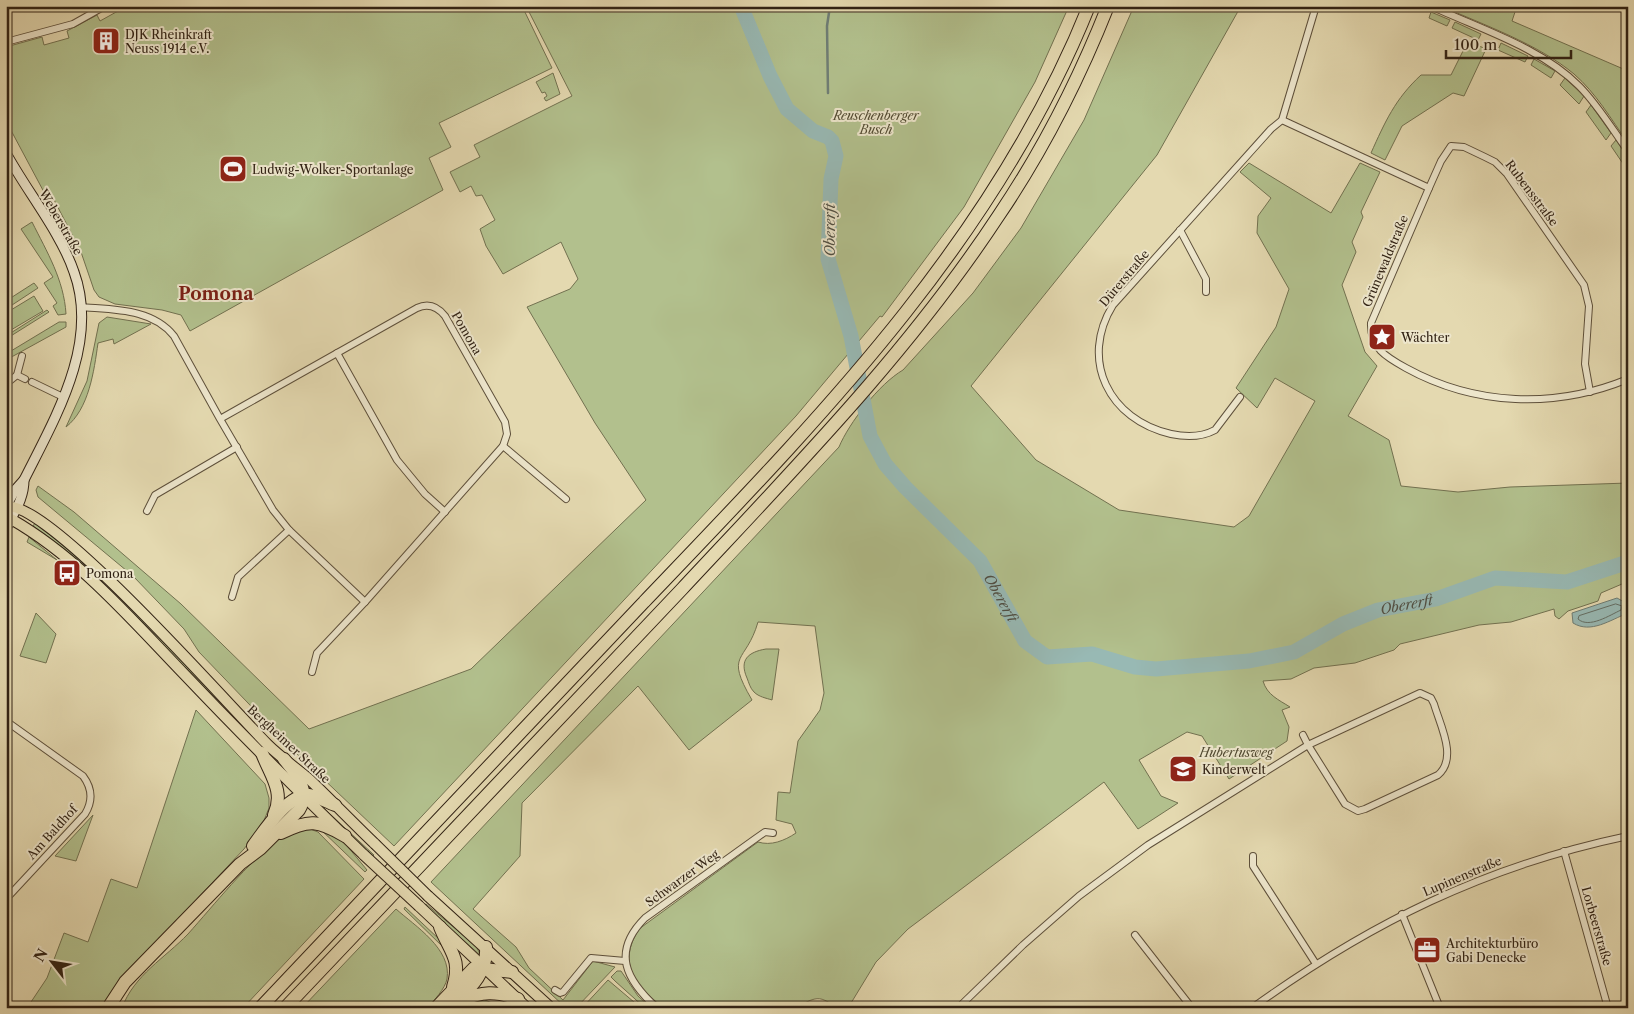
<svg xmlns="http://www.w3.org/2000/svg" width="1634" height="1014" font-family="'Libre Caslon Text',serif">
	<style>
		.green { fill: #b2c08d; stroke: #727150 }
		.water { fill: #98b9b4; stroke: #6f7d74 }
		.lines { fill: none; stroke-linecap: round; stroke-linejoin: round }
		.shore { stroke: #646e64; stroke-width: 1 }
		.stream { stroke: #6f7d74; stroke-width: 2.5 }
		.river { stroke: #98b9b4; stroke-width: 15 }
		.street-casing { stroke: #5e503b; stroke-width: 8 }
		.secondary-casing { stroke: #312214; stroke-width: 11 }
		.primary-casing { stroke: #312214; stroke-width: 12 }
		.highway-casing { stroke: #312214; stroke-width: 14 }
		.street { stroke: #ede6cc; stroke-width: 6 }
		.secondary { stroke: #ede6cc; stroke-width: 9 }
		.primary { stroke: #e4d9b0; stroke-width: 10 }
		.highway { stroke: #e4d9b0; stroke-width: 12 }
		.primary-bridge-casing { stroke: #312214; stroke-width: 12; stroke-linecap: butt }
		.primary-bridge { stroke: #e4d9b0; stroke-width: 10 }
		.labels { text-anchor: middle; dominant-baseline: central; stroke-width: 4; stroke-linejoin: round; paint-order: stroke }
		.poi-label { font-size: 12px; fill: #312214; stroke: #ede6cc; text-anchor: start }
		.park-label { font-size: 12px; font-style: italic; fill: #514a32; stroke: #ede6cc }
		.street-label { font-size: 12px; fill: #312214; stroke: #ede6cc }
		.water-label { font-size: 14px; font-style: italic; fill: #504f44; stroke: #ede6cc }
		.district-label { font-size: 18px; font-weight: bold; fill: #7a1f14; stroke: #ede6cc }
	</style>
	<rect width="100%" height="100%" fill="#e4d9b0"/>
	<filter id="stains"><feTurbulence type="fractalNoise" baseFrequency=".004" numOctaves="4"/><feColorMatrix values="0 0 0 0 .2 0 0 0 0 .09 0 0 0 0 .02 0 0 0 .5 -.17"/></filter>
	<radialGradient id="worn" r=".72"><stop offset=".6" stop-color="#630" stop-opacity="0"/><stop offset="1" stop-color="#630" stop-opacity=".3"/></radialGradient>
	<g class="green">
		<path d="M127 6H522L552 68 439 123 451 147 429 158 443 190 190 331 181 315 162 310 115 304 99 297 94 290 81 252 50 192 45 194 6 121V47L42 37 44 45 69 38 67 31 97 15 100 21Z"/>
		<path d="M526 6H1069L1035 82 964 207 882 317 880 316 796 416 394 846 296 753 199 652 184 629 133 576 38 497 36 490 38 486 74 512 181 604 309 729 471 669 646 500 595 423 527 307 570 289 578 279 561 242 503 274 486 246 480 229 495 220 482 195 476 196 471 186 460 192 450 172 480 157 474 145 572 96Z"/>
		<path d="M1134 6H1241L1157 155 971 386 1036 460 1119 510 1234 527 1249 516 1315 401 1275 378 1257 408 1236 388 1276 327 1289 289 1257 233 1258 216 1271 198 1240 172 1249 163 1331 213 1360 163 1380 172 1361 212 1363 217 1352 242 1356 252 1342 285 1365 352 1377 366 1348 416 1389 440 1401 486 1458 492 1510 487 1628 483V585L1622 584 1601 593 1598 601 1568 611 1559 619 1555 616 1554 609 1511 622 1479 625 1400 644 1394 650 1355 663 1314 668 1291 679 1263 681C1267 695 1279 700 1290 707L1282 710 1289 727 1287 741 1229 779 1202 736 1187 732 1139 760 1161 796 1178 803 1138 829 1104 782 908 929 876 962 848 1008C823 1008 827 987 797 1008H663C637 985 616 965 639 929L758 842C771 846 784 841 796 833L792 824 776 820 778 792 790 793 798 741 820 710 824 693 815 626 758 622C746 664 724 652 752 700L689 750 638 686 522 803 520 856 473 909 516 947 529 968 563 1000 593 961 615 967 576 1008H566L431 882 839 447C849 423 879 384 903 370L973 293 1021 228 1084 120Z"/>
		<path d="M1441 6H1517L1512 21 1628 71V143C1611 119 1596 93 1574 74 1538 44 1484 25 1441 6Z"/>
		<path d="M1431 12 1450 20 1447 26 1429 18Z"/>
		<path d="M1455 22 1481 34 1478 40 1452 28Z"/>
		<path d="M1468 41 1486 49 1464 96 1453 93 1402 126 1385 160 1371 153C1385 122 1395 99 1421 75H1451Z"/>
		<path d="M1501 43 1528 56 1525 62 1498 50Z"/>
		<path d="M1534 59 1555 71 1551 78 1531 65Z"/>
		<path d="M553 73 560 94 546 101 544 98 547 96 545 92 542 93 536 82Z"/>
		<path d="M1565 78 1584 96 1579 104 1560 85Z"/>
		<path d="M1591 105 1611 133 1606 140 1586 112Z"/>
		<path d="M1616 140 1628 158V171L1611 146Z"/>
		<path d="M32 222C47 252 64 280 66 314L58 315 53 306 57 303 44 283 53 277 21 229Z"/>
		<path d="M34 283 38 288 9 307 6 301Z"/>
		<path d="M34 296 43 311 11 330 6 323V313Z"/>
		<path d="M47 310 49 312 6 339V336Z"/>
		<path d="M107 317 151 324 114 344 113 339 98 343C94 371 89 409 66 427L87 381 99 323Z"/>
		<path d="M59 322H66V327L6 360V354Z"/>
		<path d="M35 523C129 593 204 687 287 770L295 782 102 582 61 547 33 526Z"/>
		<path d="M29 537 57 560 27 542Z"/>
		<path d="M36 613 56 634 46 663 20 656Z"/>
		<path d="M766 649H779L772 700C766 698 759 697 754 692 750 688 749 683 747 678 739 660 748 652 766 649Z"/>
		<path d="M196 710 265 784 269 798V808L263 823 244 849 117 984 101 1008H27L47 978 64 933 88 942 111 879 137 888Z"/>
		<path d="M316 801 374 855 372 857 315 802Z"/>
		<path d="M93 815 76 861 55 856Z"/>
		<path d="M318 827 343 841 367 870 365 872Z"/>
		<path d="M310 829 318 832 364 879 243 1008H122C134 975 165 958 188 934 214 905 248 862 278 840 289 832 298 831 310 829Z"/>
		<path d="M426 904 476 946 481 956 424 905Z"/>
		<path d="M405 907 440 940 442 946 404 909Z"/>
		<path d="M396 909C415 926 452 949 447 979 445 989 434 1000 428 1008H302Z"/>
		<path d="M617 971H621L638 996 651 1008H645L615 981 611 977Z"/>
		<path d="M608 980 641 1008H582Z"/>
		<path d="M483 997 485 1000 504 1008H461Z"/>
	</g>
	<path class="water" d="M1617 598 1626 603 1628 613C1610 620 1591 634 1573 623L1572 613Z"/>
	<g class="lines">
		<path class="shore" d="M1616 604 1622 606 1621 610C1610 615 1589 629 1578 619L1579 616Z"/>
		<path class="stream" d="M828 93 827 26 830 6"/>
		<path class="river" id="s1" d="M741 6 770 76 787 109 813 131 828 137 832 141 836 156 831 179 828 259 851 336 870 436 885 464 905 487 980 561 1025 641 1047 657 1092 654 1135 667 1156 669 1249 661 1294 652 1343 624 1378 610 1436 599 1495 578 1567 582 1628 562"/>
		<defs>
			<g id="street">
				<path d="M1431 6C1480 29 1540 47 1579 86 1598 105 1612 129 1628 151"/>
				<path d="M6 42 73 24 105 6"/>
				<path d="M1282 120 1429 188 1441 161 1451 146 1464 147 1485 157 1495 162 1507 174 1584 285 1589 306 1585 364 1590 392"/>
				<path d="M1429 188 1371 323C1370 348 1386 357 1406 368 1475 406 1555 409 1628 379"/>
				<path d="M1180 230 1206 279V292"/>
				<path d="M80 307C113 310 152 308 174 336L220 419 417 308C428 303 437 306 445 316L505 422 507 434 503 446 365 602 289 530 273 510 220 419"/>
				<path d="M337 353 397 460 425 494 445 512"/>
				<path d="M17 375 22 356"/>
				<path d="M32 382 63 397"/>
				<path d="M6 384 17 375 25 379"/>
				<path d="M1240 397 1215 430C1202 437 1185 437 1171 434 1109 420 1079 360 1113 305L1271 129 1282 120 1316 6"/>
				<path d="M503 446 566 499"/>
				<path d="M147 511 155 495 237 447"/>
				<path d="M232 597 238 577 289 530"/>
				<path d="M312 672 317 653 365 602"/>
				<path d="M6 721 83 776C92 788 93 801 85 814L6 899"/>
				<path d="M1564 851 1608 1008"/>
				<path d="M1253 856V866L1316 964"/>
				<path d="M1402 914 1440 1008"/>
				<path d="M1135 935 1192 1008"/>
				<path d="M555 990 560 993 563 992 591 958 625 961"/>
				<path d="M657 1008C626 980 611 952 645 918L755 839 765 832 773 833"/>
				<path d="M958 1008 1023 945 1079 896 1148 845 1308 745 1420 693 1431 698 1434 704C1440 725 1458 758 1438 775L1365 809 1358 811 1345 804 1308 745 1303 735"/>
				<path d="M1252 1008C1370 923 1485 866 1628 836"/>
			</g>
			<g id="secondary">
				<path d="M6 153C26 190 61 233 74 272 100 343 55 418 24 480L16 489 6 506"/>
				<path d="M6 516 11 519C18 506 24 495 24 480"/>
			</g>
			<g id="primary">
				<path d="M6 507C46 497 231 708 267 744 280 757 296 768 310 780 332 801 353 823 375 844"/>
				<path d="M6 527 11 519C79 558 131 619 185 675 243 736 303 796 364 855"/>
				<path d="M428 896 551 1008"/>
				<path d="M419 906 527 1008"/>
			</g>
			<g id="highway">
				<path d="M262 753C270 775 285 791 274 815"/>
				<path d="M281 833C309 819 318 820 345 836"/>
				<path d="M253 846C264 831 288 794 309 795 317 796 327 802 335 805"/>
				<path d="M440 927C450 952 462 959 453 987"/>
				<path d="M460 1001C482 991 496 991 518 999"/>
				<path d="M108 1008 125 982 240 864 260 849 299 810C311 790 296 774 284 759"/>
				<path d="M260 1008C388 872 516 737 644 602 816 422 995 241 1089 6"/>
				<path d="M285 1008C417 868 550 730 682 589 793 470 909 352 999 215 1043 150 1079 79 1108 6"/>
				<path d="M436 1008 474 968 512 972"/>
				<path d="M450 1008C468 990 488 974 486 947"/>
			</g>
		</defs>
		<use href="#street" class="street-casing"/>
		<use href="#secondary" class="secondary-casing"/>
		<use href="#primary" class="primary-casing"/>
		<use href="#highway" class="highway-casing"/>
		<use href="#street" class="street"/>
		<use href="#secondary" class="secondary"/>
		<use href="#primary" class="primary"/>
		<use href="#highway" class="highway"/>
		<defs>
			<g id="primary-bridge">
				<path d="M375 844 428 896"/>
				<path d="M364 855 419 906"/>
			</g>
		</defs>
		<use href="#primary-bridge" class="primary-bridge-casing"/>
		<use href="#primary-bridge" class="primary-bridge"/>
	</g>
	<defs>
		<symbol id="building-square" viewBox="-11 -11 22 22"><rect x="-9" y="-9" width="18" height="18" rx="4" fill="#8f2418" stroke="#ede6cc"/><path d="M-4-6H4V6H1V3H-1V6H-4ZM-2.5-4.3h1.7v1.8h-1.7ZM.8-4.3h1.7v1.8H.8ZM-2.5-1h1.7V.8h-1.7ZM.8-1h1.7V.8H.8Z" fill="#fff"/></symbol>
		<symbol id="stadium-square" viewBox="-11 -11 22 22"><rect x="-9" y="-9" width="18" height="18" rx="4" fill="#8f2418" stroke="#ede6cc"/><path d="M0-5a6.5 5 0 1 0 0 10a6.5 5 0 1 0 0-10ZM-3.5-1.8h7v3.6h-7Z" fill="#fff"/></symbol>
		<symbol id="sight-square" viewBox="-11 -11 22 22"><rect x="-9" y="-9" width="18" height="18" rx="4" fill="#8f2418" stroke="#ede6cc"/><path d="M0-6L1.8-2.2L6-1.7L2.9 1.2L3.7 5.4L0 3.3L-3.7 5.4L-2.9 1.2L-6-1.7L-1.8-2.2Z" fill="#fff"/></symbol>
		<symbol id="bus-square" viewBox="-11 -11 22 22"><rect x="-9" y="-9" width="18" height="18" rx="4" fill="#8f2418" stroke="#ede6cc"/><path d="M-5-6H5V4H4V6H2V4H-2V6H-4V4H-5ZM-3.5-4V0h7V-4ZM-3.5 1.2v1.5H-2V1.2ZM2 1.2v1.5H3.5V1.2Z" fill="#fff"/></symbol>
		<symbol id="school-square" viewBox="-11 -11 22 22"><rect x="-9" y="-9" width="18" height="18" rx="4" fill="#8f2418" stroke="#ede6cc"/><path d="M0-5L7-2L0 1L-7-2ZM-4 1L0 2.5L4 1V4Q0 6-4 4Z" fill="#fff"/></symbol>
		<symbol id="office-square" viewBox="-11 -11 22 22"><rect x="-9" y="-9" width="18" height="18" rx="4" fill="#8f2418" stroke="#ede6cc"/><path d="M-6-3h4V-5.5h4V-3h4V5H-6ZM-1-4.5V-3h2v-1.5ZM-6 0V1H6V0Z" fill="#fff"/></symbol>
	</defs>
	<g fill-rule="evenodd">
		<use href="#building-square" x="90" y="25" width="32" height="32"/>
		<use href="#stadium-square" x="217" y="153" width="32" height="32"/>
		<use href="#sight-square" x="1366" y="321" width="32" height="32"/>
		<use href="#bus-square" x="51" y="557" width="32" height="32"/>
		<use href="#school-square" x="1167" y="753" width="32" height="32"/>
		<use href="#office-square" x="1411" y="934" width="32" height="32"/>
	</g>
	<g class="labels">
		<g class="poi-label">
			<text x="125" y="34">DJK Rheinkraft<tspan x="125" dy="14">Neuss 1914 e.V.</tspan></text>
			<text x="252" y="169">Ludwig-Wolker-Sportanlage</text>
			<text x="1401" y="337">Wächter</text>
			<text x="86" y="573">Pomona</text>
			<text x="1202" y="769">Kinderwelt</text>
			<text x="1446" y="943">Architekturbüro<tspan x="1446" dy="14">Gabi Denecke</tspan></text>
		</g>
		<g class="park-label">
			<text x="876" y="115">Reuschenberger<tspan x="876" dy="14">Busch</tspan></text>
			<text x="1236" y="752">Hubertusweg</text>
		</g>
		<g class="street-label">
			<text transform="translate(1532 193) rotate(53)">Rubensstraße</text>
			<text transform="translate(61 222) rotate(60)">Weberstraße</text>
			<text transform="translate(1385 261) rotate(-67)">Grünewaldstraße</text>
			<text transform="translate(1124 278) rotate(-50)">Dürerstraße</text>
			<text transform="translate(467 333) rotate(60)">Pomona</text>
			<text transform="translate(289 744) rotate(43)">Bergheimer Straße</text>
			<text transform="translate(52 832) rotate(-48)">Am Baldhof</text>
			<text transform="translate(1462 876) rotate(-23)">Lupinenstraße</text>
			<text transform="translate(682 878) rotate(-36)">Schwarzer Weg</text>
			<text transform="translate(1597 926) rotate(74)">Lorbeerstraße</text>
		</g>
		<g class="water-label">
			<text transform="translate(830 230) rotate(-90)">Obererft</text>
			<text stroke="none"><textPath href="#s1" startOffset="680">Obererft</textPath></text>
			<text stroke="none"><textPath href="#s1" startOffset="1130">Obererft</textPath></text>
		</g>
		<g class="district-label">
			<text x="216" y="294">Pomona</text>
		</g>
	</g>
	<rect width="1634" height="1014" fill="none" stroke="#e4d9b0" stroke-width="25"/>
	<rect x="8" y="8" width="1619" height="999" fill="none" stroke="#312214" stroke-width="2.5"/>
	<rect x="12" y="12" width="1609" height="989" fill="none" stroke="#312214"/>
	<g transform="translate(52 962) rotate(301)" stroke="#ede6cc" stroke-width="4" paint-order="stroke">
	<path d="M0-4L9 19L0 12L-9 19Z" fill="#312214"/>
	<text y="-8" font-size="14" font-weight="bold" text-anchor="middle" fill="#312214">N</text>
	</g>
	<path d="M1446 50v8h125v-8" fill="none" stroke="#312214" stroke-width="2.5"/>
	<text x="1454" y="50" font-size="15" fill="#312214" stroke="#ede6cc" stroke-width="4" paint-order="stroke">100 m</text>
	<rect width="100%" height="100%" filter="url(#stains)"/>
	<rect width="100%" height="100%" fill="url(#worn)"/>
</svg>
